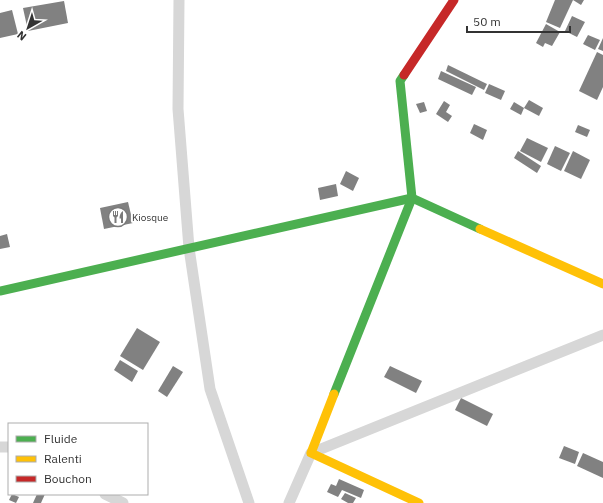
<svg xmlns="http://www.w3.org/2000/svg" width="603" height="503" font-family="'IBM Plex Sans',sans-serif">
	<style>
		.building { fill: #818181 }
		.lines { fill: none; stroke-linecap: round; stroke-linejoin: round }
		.street { stroke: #d7d7d7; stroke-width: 11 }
		.fast { stroke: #4caf50; stroke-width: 9 }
		.slow { stroke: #ffc107; stroke-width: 9 }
		.jam { stroke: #c62828; stroke-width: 9 }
		.labels { text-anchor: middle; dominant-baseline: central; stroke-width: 4; stroke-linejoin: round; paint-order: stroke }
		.poi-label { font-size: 10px; fill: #333; stroke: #fff; text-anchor: start }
	</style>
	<rect width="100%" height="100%" fill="#fff"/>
	<g class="building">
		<path d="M555 0H573L560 28 546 22Z"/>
		<path d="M573 0H584L581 5Z"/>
		<path d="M64 1 68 23 28 31 23 8Z"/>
		<path d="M12 10 18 34 0 38V13Z"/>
		<path d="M572 16 585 22 577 37 565 31Z"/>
		<path d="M546 24 560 32 552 46 545 43 543 47 536 43Z"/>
		<path d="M588 35 600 40 595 50 583 44Z"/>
		<path d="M603 38V51L598 49Z"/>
		<path d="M597 52 603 55V87L597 100 579 91Z"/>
		<path d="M448 65 487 84 484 90 446 71Z"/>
		<path d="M441 71 476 87 472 95 438 79Z"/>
		<path d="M489 84 505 91 501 100 485 93Z"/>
		<path d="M529 100 543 108 539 116 524 108Z"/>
		<path d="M444 101 450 105 446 112 452 116 448 122 436 114Z"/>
		<path d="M424 102 427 111 420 113 416 104Z"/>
		<path d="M514 102 524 108 521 115 510 109Z"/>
		<path d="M474 124 487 130 483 140 470 133Z"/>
		<path d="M578 125 590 130 587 137 575 132Z"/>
		<path d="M527 138 548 148 541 162 520 151Z"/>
		<path d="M555 146 570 153 561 171 547 164Z"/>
		<path d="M518 151 541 166 537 173 514 158Z"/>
		<path d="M573 151 590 160 581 179 564 171Z"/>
		<path d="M346 171 359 178 353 191 340 184Z"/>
		<path d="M336 184 338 196 320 200 318 188Z"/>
		<path d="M128 202 133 223 104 229 100 208Z"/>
		<path d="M7 234 10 247 0 249V236Z"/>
		<path d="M137 328 160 342 143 370 120 356Z"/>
		<path d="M120 360 138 371 132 382 114 370Z"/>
		<path d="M173 366 183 372 167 397 158 391Z"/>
		<path d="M390 366 422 381 416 393 384 377Z"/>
		<path d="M461 398 493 414 487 426 455 410Z"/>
		<path d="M564 446 579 452 575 464 559 458Z"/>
		<path d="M583 453 603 462V478L577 466Z"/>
		<path d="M339 479 364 490 361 498 342 490 338 497 327 492 331 484 336 486Z"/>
		<path d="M345 493 356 498 353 503H348L341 499Z"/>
		<path d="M12 494 19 497 16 503 9 500Z"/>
		<path d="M37 494H45L41 503H33Z"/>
	</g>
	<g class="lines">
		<g class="street">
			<path d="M179 0 178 109 189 248 210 389 249 503"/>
			<path d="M0 447H9"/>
			<path d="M105 494 123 503"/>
			<path d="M289 503 311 453 603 335"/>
		</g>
		<g class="fast">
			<path d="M0 291 412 198 480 229"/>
			<path d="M334 394 412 198 400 81 404 75"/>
		</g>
		<g class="slow">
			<path d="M480 229 603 284"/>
			<path d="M334 394 311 453 419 503"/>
		</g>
		<path class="jam" d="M404 75 454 0"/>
	</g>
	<defs>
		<symbol id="restaurant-ring" viewBox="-11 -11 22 22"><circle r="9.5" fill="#fff" stroke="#7a7a7a" stroke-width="1.5"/><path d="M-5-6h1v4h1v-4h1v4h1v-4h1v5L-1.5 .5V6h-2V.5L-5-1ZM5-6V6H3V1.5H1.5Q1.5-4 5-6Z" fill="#7a7a7a"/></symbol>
	</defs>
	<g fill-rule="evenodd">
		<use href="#restaurant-ring" x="107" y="206" width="22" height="22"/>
	</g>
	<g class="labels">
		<g class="poi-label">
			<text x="132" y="217">Kiosque</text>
		</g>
	</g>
	<rect x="8" y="423" width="140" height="72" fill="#ffffff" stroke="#adadad"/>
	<rect x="16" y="436" width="20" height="6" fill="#4caf50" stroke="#adadad"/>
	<text x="44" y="443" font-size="12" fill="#333333">Fluide</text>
	<rect x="16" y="456" width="20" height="6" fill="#ffc107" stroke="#adadad"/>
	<text x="44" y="463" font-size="12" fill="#333333">Ralenti</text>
	<rect x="16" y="476" width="20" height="6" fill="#c62828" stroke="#adadad"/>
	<text x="44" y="483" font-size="12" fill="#333333">Bouchon</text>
	<g transform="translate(28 28) rotate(219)" stroke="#ffffff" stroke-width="3" paint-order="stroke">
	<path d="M0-3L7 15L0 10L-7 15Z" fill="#333333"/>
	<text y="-6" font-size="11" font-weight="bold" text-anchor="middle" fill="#333333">N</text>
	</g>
	<path d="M467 26v6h103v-6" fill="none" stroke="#333333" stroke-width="2"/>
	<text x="473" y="26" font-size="12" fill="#333333" stroke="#ffffff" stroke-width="3" paint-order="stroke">50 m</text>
</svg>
